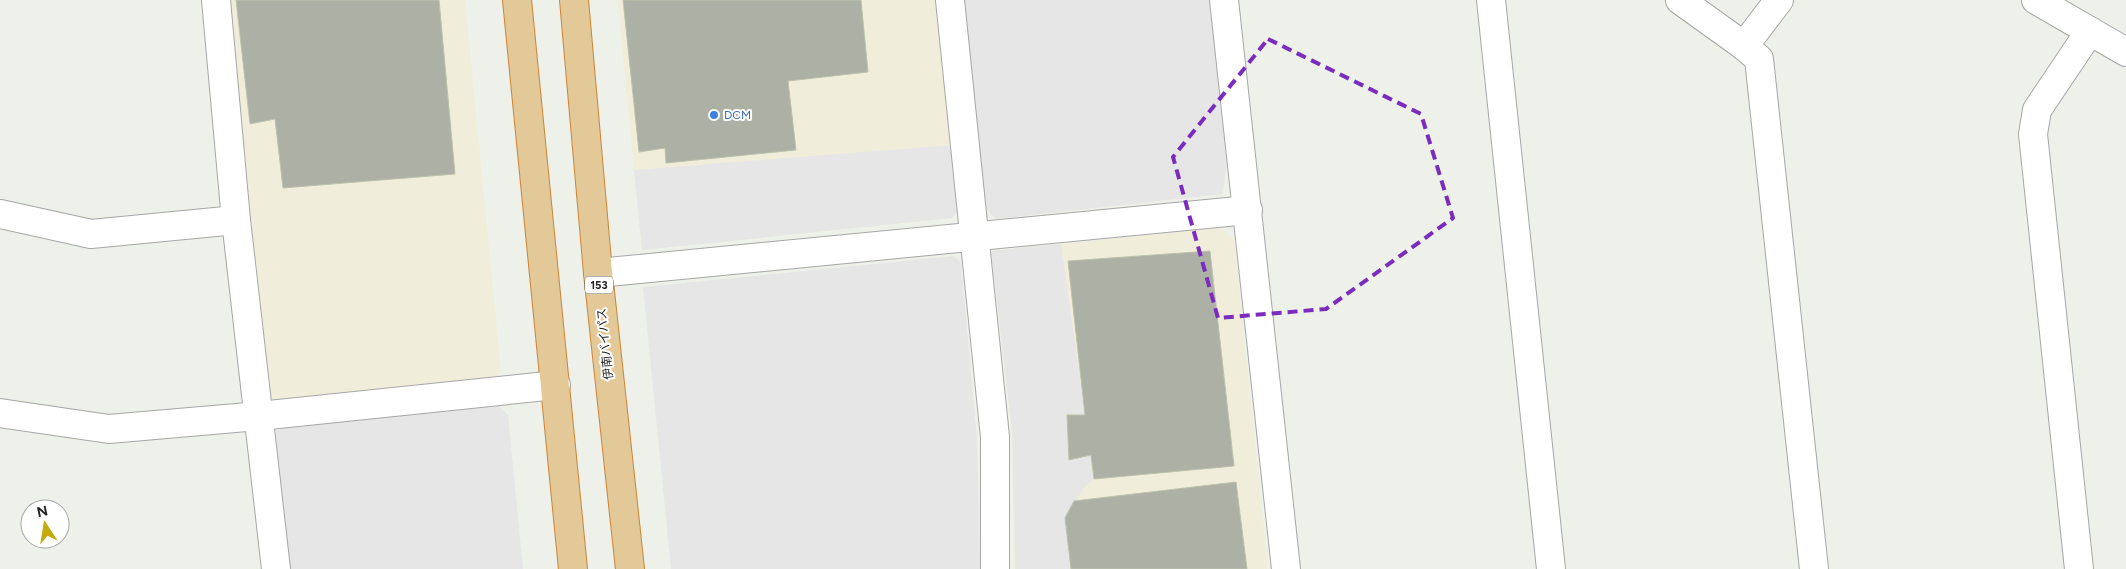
<svg xmlns="http://www.w3.org/2000/svg" width="2126" height="569" font-family="Figtree,'Noto Sans JP',sans-serif">
	<style>
		.commercial { fill: #f0eeda }
		.parking { fill: #e6e6e6 }
		.building { fill: #adb0a5; stroke: #bcc2ac }
		.lines { fill: none; stroke-linecap: round; stroke-linejoin: round }
		.minor-casing { stroke: #a6a6a6; stroke-width: 30 }
		.highway-casing { stroke: #cf8336; stroke-width: 30 }
		.minor { stroke: #fff; stroke-width: 28 }
		.highway { stroke: #e2c997; stroke-width: 28 }
		.marked { fill: none; stroke: #7b2cbf; stroke-width: 4; stroke-dasharray: 10 6; stroke-linejoin: round }
		.shop-dot { fill: #3f7fe0; stroke: #fff; stroke-width: 2 }
		.labels { text-anchor: middle; dominant-baseline: central; stroke-width: 4; stroke-linejoin: round; paint-order: stroke }
		.shield { fill: #fff; stroke: #646464; stroke-width: 1 }
		.shield-label { font-size: 11px; font-weight: bold; fill: #222 }
		.shop-label { font-size: 12px; fill: #366cbe; stroke: #fff; text-anchor: start }
		.street-label { font-size: 12px; fill: #222; stroke: #fff }
	</style>
	<rect width="100%" height="100%" fill="#edf1e9"/>
	<g class="commercial">
		<path d="M230 0H465L501 372 495 378 283 401 273 400 268 390Z"/>
		<path d="M617 0H937L959 209 952 218 642 250Z"/>
		<path d="M1219 228 1234 238 1268 569H1015L1013 441 991 251Z"/>
	</g>
	<g class="parking">
		<path d="M963 0H1211L1228 152 1223 194 996 219 986 208Z"/>
		<path d="M952 145 959 209 952 218 642 250 634 170Z"/>
		<path d="M1061 244 1085 415 1067 416 1069 460 1091 455 1094 479 1083 489 1065 518 1070 569H1015L1012 430 991 251Z"/>
		<path d="M954 256 961 263 977 439 980 569H671L643 287Z"/>
		<path d="M499 406 508 415 523 569H286L273 435 280 427Z"/>
	</g>
	<g class="building">
		<path d="M236 0H439L455 174 283 188 275 119 250 124Z"/>
		<path d="M623 0H861L868 72 788 81 796 150 666 163 665 148 639 152Z"/>
		<path d="M1210 251 1234 466 1094 479 1091 455 1069 460 1067 415H1085L1068 261Z"/>
		<path d="M1236 482 1247 569H1071L1065 518 1074 501Z"/>
	</g>
	<g class="lines">
		<defs>
			<g id="minor">
				<path d="M216 0 236 220 276 569"/>
				<path d="M950 0 995 437V569"/>
				<path d="M1224 0 1286 569"/>
				<path d="M1491 0 1551 569"/>
				<path d="M1680 0 1744 46"/>
				<path d="M1779 0 1744 46 1759 59 1814 569"/>
				<path d="M2036 0 2126 52"/>
				<path d="M0 214 91 234 236 220"/>
				<path d="M598 273 1248 210"/>
				<path d="M0 413 109 429 259 416 556 385"/>
				<path d="M2079 569 2033 134 2037 110 2090 31"/>
			</g>
			<g id="highway">
				<path d="M517 0 573 569"/>
				<path d="M574 0 598 273 630 569"/>
			</g>
		</defs>
		<use href="#minor" class="minor-casing"/>
		<use href="#highway" class="highway-casing"/>
		<use href="#minor" class="minor"/>
		<use href="#highway" class="highway"/>
	</g>
	<path class="marked" d="M1268 39 1421 114 1453 218 1326 309 1218 318 1173 157Z"/>
	<circle class="shop-dot" cx="714" cy="115" r="5"/>
	<g class="labels">
		<rect class="shield" x="585" y="276.5" width="28" height="17" rx="4"/>
		<g class="shield-label">
			<text x="599" y="285">153</text>
		</g>
		<g class="shop-label">
			<text x="724" y="115">DCM</text>
		</g>
		<g class="street-label">
			<text transform="translate(605 344) rotate(-96)">伊南バイパス</text>
		</g>
	</g>
	<g transform="translate(45 524) rotate(348)"><circle r="24" fill="#ffffff" stroke="#a7a7a7"/>
	<path d="M0-4L9 19L0 12L-9 19Z" fill="#c4a90f"/>
	<text y="-8" font-size="14" font-weight="bold" text-anchor="middle" fill="#222222">N</text>
	</g>
</svg>
